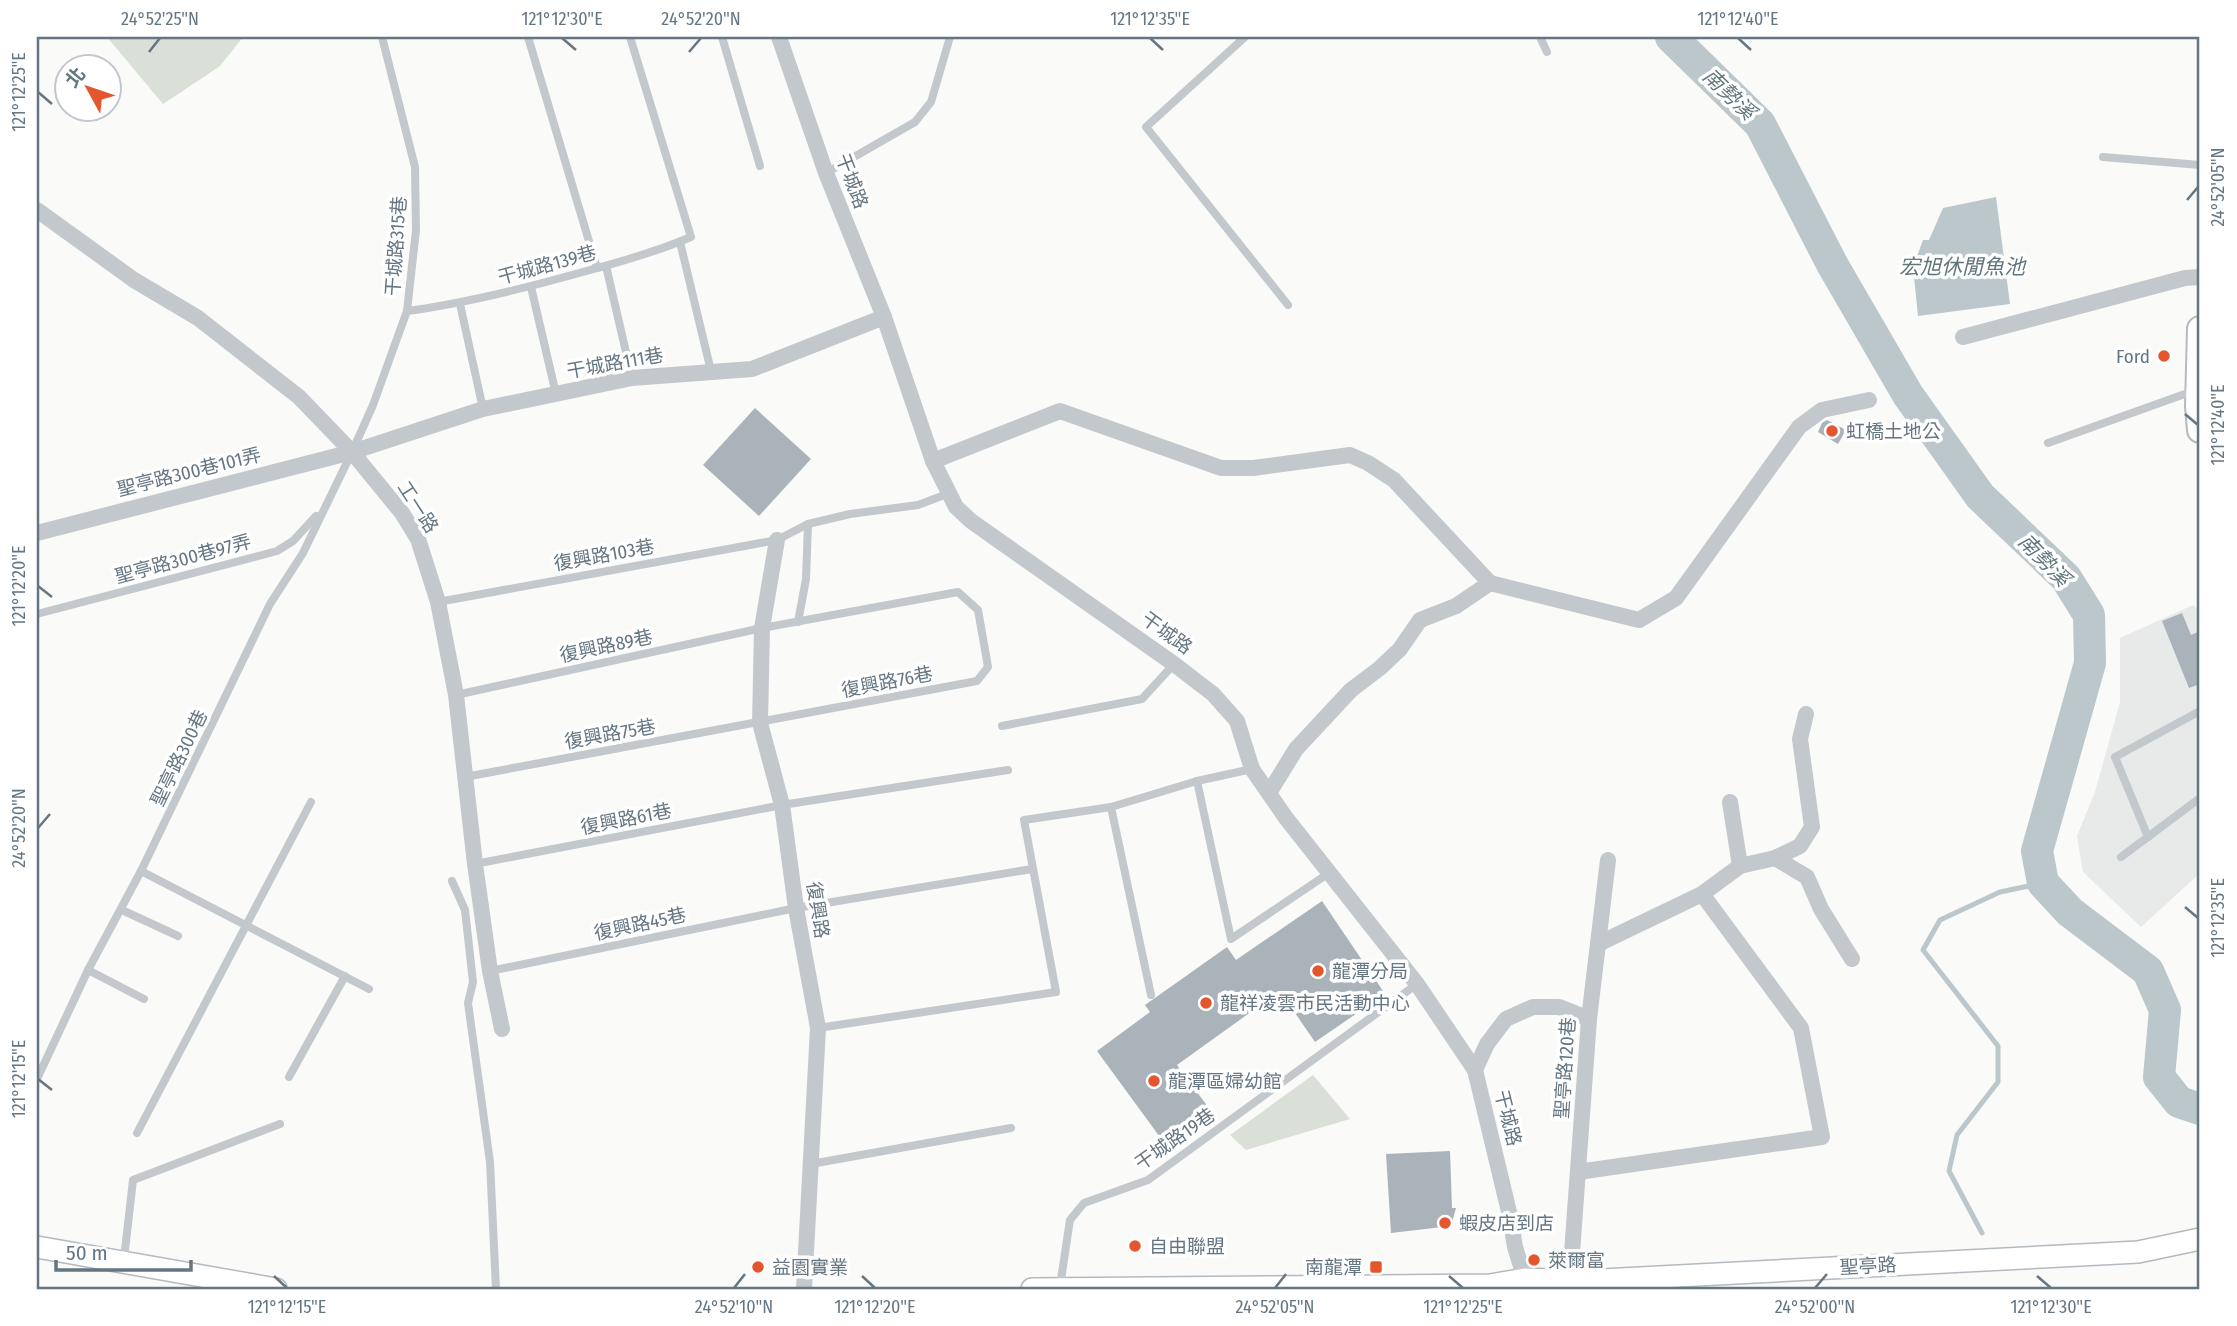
<svg xmlns="http://www.w3.org/2000/svg" width="2237" height="1326" font-family="'Fira Sans Condensed','Noto Sans TC',sans-serif">
	<style>
		.built { fill: #e8e9e9 }
		.green { fill: #dadfd7 }
		.water { fill: #bbc7cb }
		.lines { fill: none; stroke-linecap: round; stroke-linejoin: round }
		.stream { stroke: #bbc7cb; stroke-width: 5 }
		.river { stroke: #bbc7cb; stroke-width: 32 }
		.building { fill: #aab3b9 }
		.secondary-casing { stroke: #b3babf; stroke-width: 24 }
		.primary-casing { stroke: #b5babe; stroke-width: 28 }
		.lane { stroke: #c3c8cc; stroke-width: 8 }
		.street { stroke: #c3c8cc; stroke-width: 16 }
		.secondary { stroke: #fff; stroke-width: 21 }
		.primary { stroke: #fff; stroke-width: 24 }
		.ticks { fill: none; stroke: #657683; stroke-width: 2.5 }
		.poi-dot { fill: #e4572e; stroke: #fff; stroke-width: 2.5 }
		.labels { text-anchor: middle; dominant-baseline: central; stroke-width: 7; stroke-linejoin: round; paint-order: stroke }
		.street-label { font-size: 19px; fill: #657683; stroke: #fff }
		.poi-label { font-size: 19px; fill: #657683; stroke: #fff; text-anchor: start }
		.water-label { font-size: 21px; font-style: italic; fill: #60757c; stroke: #fff }
		.neatline { fill: none; stroke: #657683; stroke-width: 2.5 }
		.ticks-label { font-size: 18px; text-anchor: middle; fill: #657683 }
	</style>
	<rect width="100%" height="100%" fill="#fafaf8"/>
	<path class="built" d="M2193 605 2200 611V873L2141 927 2083 872 2077 836 2095 792 2120 702V638Z"/>
	<g class="green">
		<path d="M107 37H243L220 66 163 104Z"/>
		<path d="M1313 1075 1350 1119 1246 1150 1230 1135Z"/>
	</g>
	<path class="water" d="M1996 197 2010 304 1918 316 1913 267 1923 240H1929L1943 208Z"/>
	<g class="lines">
		<path class="stream" d="M1982 1233 1949 1171 1957 1135 1998 1082V1046L1923 950 1940 920 2000 892 2043 883"/>
		<path class="river" d="M1671 37 1760 124 1832 264 1908 395 1980 496 2066 578 2089 615 2090 663 2037 851 2043 883 2070 912 2148 971 2165 1010 2159 1077 2179 1102 2200 1109"/>
	</g>
	<g class="building">
		<path d="M755 408 811 459 759 516 703 465Z"/>
		<path d="M1827 420 1846 430 1838 444 1818 432 1822 423Z"/>
		<path d="M2182 613 2191 635 2200 631V684L2189 688 2162 621Z"/>
		<path d="M1322 901 1385 994 1315 1042 1280 991 1177 1065 1211 1111 1165 1144 1097 1051 1150 1012 1145 1005 1227 947 1236 960Z"/>
		<path d="M1450 1151 1452 1208H1456L1451 1226 1391 1233 1386 1154Z"/>
	</g>
	<g class="lines">
		<defs>
			<g id="secondary">
				<path d="M37 1247 276 1289"/>
				<path d="M1032 1289 1490 1285 1525 1279 1582 1281 2138 1252 2200 1239"/>
			</g>
			<path id="primary" d="M2200 329 2198 406 2200 430"/>
		</defs>
		<use href="#secondary" class="secondary-casing"/>
		<use href="#primary" class="primary-casing"/>
		<g class="lane">
			<path d="M528 37 597 268"/>
			<path d="M722 37 760 166"/>
			<path d="M1245 37 1146 127 1288 305"/>
			<path d="M1540 37 1547 52"/>
			<path d="M2103 157 2200 165"/>
			<path d="M826 173 915 122 931 102 950 37"/>
			<path d="M680 242 711 371"/>
			<path d="M606 266 632 378"/>
			<path d="M531 287 556 394"/>
			<path d="M460 304 483 409"/>
			<path d="M407 311C466 303 522 289 579 273 617 263 656 252 691 237L630 37"/>
			<path d="M2048 443 2196 390"/>
			<path d="M438 602 777 540 808 524 850 514 918 505 947 494"/>
			<path d="M37 614 277 551 293 541 316 516"/>
			<path d="M798 622 806 579 808 524"/>
			<path d="M456 695 762 628 958 592 978 610 988 667 977 681 465 777"/>
			<path d="M1002 726 1142 699 1174 664"/>
			<path d="M1197 781 1231 939 1329 873"/>
			<path d="M1111 807 1151 995"/>
			<path d="M2148 837 2115 757 2200 711"/>
			<path d="M2121 857 2200 798"/>
			<path d="M475 864 782 805 1008 770"/>
			<path d="M141 871 369 989"/>
			<path d="M452 881 465 910 473 982 468 1003 490 1162 496 1289"/>
			<path d="M122 910 178 936"/>
			<path d="M88 970 144 999"/>
			<path d="M490 971 796 908 1032 869"/>
			<path d="M818 1028 1056 992 1024 820 1111 807 1197 781 1252 769"/>
			<path d="M289 1077 345 976"/>
			<path d="M37 1079 88 970 141 871 270 604 303 553 352 452 373 405 407 311 416 230 415 167 382 37"/>
			<path d="M137 1133 311 802"/>
			<path d="M811 1164 1011 1128"/>
			<path d="M124 1259 133 1180 280 1124"/>
			<path d="M1060 1286 1070 1220 1084 1203 1148 1180 1417 984"/>
		</g>
		<g class="street">
			<path d="M779 37 826 173 884 317 933 461 956 507 971 521 1174 664 1213 694 1237 721 1252 769 1286 818 1417 984 1475 1070 1510 1216 1515 1247 1525 1279"/>
			<path d="M37 210 134 280 198 318 299 397 352 452 402 513 418 539 438 602 456 695 475 864 490 971 502 1029"/>
			<path d="M1963 337 2185 278 2200 277"/>
			<path d="M933 461 1060 411 1221 468H1253L1350 455 1368 463 1394 480 1490 583"/>
			<path d="M37 533 352 452 483 409 632 378 752 369 884 317"/>
			<path d="M777 540 762 628 760 723 782 805 796 908 818 1028 804 1289"/>
			<path d="M1269 793 1296 749 1351 690 1380 668 1400 649 1420 620 1456 606 1490 583 1639 620 1676 598 1799 427 1822 410 1869 400"/>
			<path d="M1730 802 1740 866"/>
			<path d="M1775 858 1807 877 1821 909 1852 959"/>
			<path d="M1598 944 1702 894 1740 866 1775 858 1800 846 1812 827 1800 739 1806 714"/>
			<path d="M1475 1070 1487 1044 1506 1019 1533 1007H1559L1589 1019"/>
			<path d="M1578 1172 1822 1137 1801 1028 1702 894"/>
			<path d="M1570 1280 1589 1019 1608 860"/>
		</g>
		<use href="#secondary" class="secondary"/>
		<use href="#primary" class="primary"/>
	</g>
	<path class="ticks" d="M562 38 576 50M1150 38 1163 50M1738 38 1751 50M149 52 160 38M689 52 701 38M38 92 52 104M2187 200 2198 187M2185 414 2198 425M38 586 52 597M38 828 50 814M2185 907 2198 918M38 1079 52 1090M274 1276 287 1288M862 1276 875 1288M1449 1276 1463 1288M2037 1276 2051 1288M734 1288 745 1274M1275 1288 1286 1274M1815 1288 1827 1274"/>
	<g class="poi-dot">
		<circle cx="2164" cy="356" r="7"/>
		<circle cx="1832" cy="431" r="7"/>
		<circle cx="1318" cy="971" r="7"/>
		<circle cx="1206" cy="1003" r="7"/>
		<circle cx="1154" cy="1081" r="7"/>
		<circle cx="1445" cy="1223" r="7"/>
		<circle cx="1135" cy="1246" r="7"/>
		<circle cx="1534" cy="1260" r="7"/>
		<circle cx="758" cy="1267" r="7"/>
		<rect x="1369" y="1260" width="14" height="14" rx="3.5"/>
	</g>
	<g class="labels">
		<g class="street-label">
			<text transform="translate(852 181) rotate(69)">干城路</text>
			<text transform="translate(396 246) rotate(-86)">干城路315巷</text>
			<text transform="translate(547 265) rotate(-15)">干城路139巷</text>
			<text transform="translate(615 363) rotate(-10)">干城路111巷</text>
			<text transform="translate(189 472) rotate(-14)">聖亭路300巷101弄</text>
			<text transform="translate(418 507) rotate(57)">工一路</text>
			<text transform="translate(604 555) rotate(-10)">復興路103巷</text>
			<text transform="translate(183 559) rotate(-15)">聖亭路300巷97弄</text>
			<text transform="translate(1167 633) rotate(36)">干城路</text>
			<text transform="translate(606 646) rotate(-12)">復興路89巷</text>
			<text transform="translate(887 682) rotate(-11)">復興路76巷</text>
			<text transform="translate(610 734) rotate(-10)">復興路75巷</text>
			<text transform="translate(179 758) rotate(-64)">聖亭路300巷</text>
			<text transform="translate(626 819) rotate(-11)">復興路61巷</text>
			<text transform="translate(818 910) rotate(81)">復興路</text>
			<text transform="translate(640 924) rotate(-12)">復興路45巷</text>
			<text transform="translate(1565 1068) rotate(-86)">聖亭路120巷</text>
			<text transform="translate(1508 1118) rotate(76)">干城路</text>
			<text transform="translate(1175 1139) rotate(-35)">干城路19巷</text>
			<text transform="translate(1868 1266) rotate(-3)">聖亭路</text>
		</g>
		<g class="poi-label">
			<text x="2150" y="356" text-anchor="end">Ford</text>
			<text x="1846" y="431">虹橋土地公</text>
			<text x="1332" y="971">龍潭分局</text>
			<text x="1220" y="1003">龍祥凌雲市民活動中心</text>
			<text x="1168" y="1081">龍潭區婦幼館</text>
			<text x="1459" y="1223">蝦皮店到店</text>
			<text x="1149" y="1246">自由聯盟</text>
			<text x="1548" y="1260">萊爾富</text>
			<text x="772" y="1267">益園實業</text>
			<text x="1362" y="1267" text-anchor="end">南龍潭</text>
		</g>
		<g class="water-label">
			<text transform="translate(1729 94) rotate(44)">南勢溪</text>
			<text x="1962" y="267">宏旭休閒魚池</text>
			<text transform="translate(2044 560) rotate(46)">南勢溪</text>
		</g>
	</g>
	<rect width="2237" height="1326" fill="none" stroke="#ffffff" stroke-width="77"/>
	<g transform="translate(88 88) rotate(310)"><circle r="33" fill="#ffffff" stroke="#c1c8cd" stroke-width="2"/>
	<path d="M0-5L12 26L0 18L-12 26Z" fill="#e4572e"/>
	<text y="-10" font-size="19" font-weight="bold" text-anchor="middle" fill="#657683">北</text>
	</g>
	<path d="M56 1260v10h135v-10" fill="none" stroke="#657683" stroke-width="3.5"/>
	<text x="66" y="1260" font-size="21" fill="#657683" stroke="#ffffff" stroke-width="5" paint-order="stroke">50 m</text>
	<rect x="38" y="38" width="2160" height="1250" class="neatline"/>
	<g class="ticks-label">
		<text x="160" y="25">24°52'25"N</text>
		<text x="562" y="25">121°12'30"E</text>
		<text x="701" y="25">24°52'20"N</text>
		<text x="1150" y="25">121°12'35"E</text>
		<text x="1738" y="25">121°12'40"E</text>
		<text transform="translate(19 92) rotate(-90)" y="6">121°12'25"E</text>
		<text transform="translate(2218 187) rotate(-90)" y="6">24°52'05"N</text>
		<text transform="translate(2218 425) rotate(-90)" y="6">121°12'40"E</text>
		<text transform="translate(19 586) rotate(-90)" y="6">121°12'20"E</text>
		<text transform="translate(19 828) rotate(-90)" y="6">24°52'20"N</text>
		<text transform="translate(2218 918) rotate(-90)" y="6">121°12'35"E</text>
		<text transform="translate(19 1079) rotate(-90)" y="6">121°12'15"E</text>
		<text x="287" y="1313">121°12'15"E</text>
		<text x="734" y="1313">24°52'10"N</text>
		<text x="875" y="1313">121°12'20"E</text>
		<text x="1275" y="1313">24°52'05"N</text>
		<text x="1463" y="1313">121°12'25"E</text>
		<text x="1815" y="1313">24°52'00"N</text>
		<text x="2051" y="1313">121°12'30"E</text>
	</g>
</svg>
